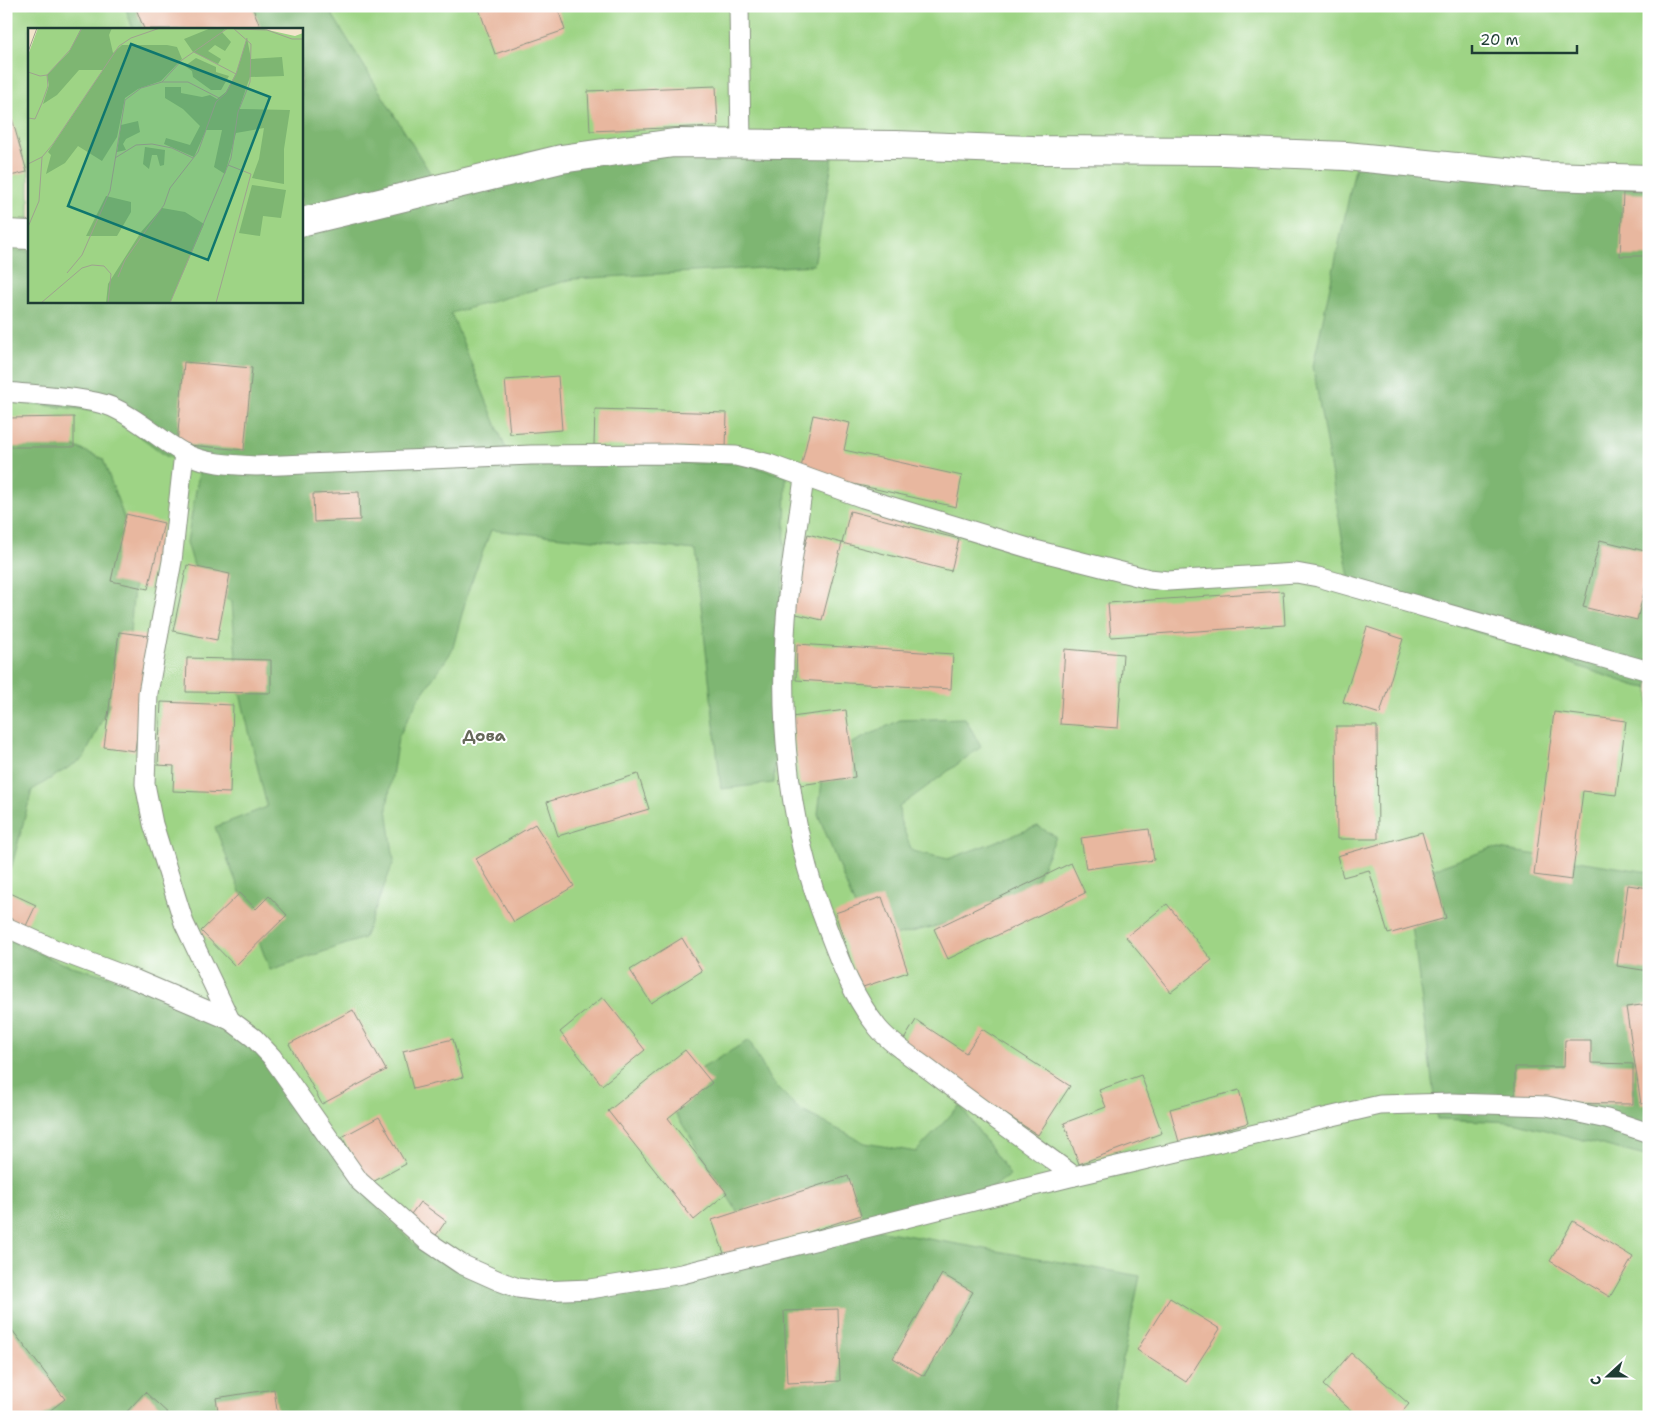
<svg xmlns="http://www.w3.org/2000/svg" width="1655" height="1423" font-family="'Shantell Sans',sans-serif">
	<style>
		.green { fill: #9ed485; stroke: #5e885c; fill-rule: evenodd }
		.forest { fill: #7eb672; stroke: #4e7a53 }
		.building { fill: #e8b79f }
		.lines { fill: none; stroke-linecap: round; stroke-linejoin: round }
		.lane-casing { stroke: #889180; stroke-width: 21 }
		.street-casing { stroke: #889180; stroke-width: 30 }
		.lane { stroke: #fff; stroke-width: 19 }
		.street { stroke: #fff; stroke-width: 28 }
		.labels { text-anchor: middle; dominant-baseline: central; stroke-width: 4; stroke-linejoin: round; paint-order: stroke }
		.quarter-label { font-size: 16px; font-weight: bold; fill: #656859; stroke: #fff }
		.inset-road { fill: none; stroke: #9ea28f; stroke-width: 1 }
		.view { fill: #0f766e; fill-opacity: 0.15; stroke: #0f766e; stroke-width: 2.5 }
		.inset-edge { fill: none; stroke: #1f3d34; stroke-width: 2.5 }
	</style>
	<rect width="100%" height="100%" fill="#fff"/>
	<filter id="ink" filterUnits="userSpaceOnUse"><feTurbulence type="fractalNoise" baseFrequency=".02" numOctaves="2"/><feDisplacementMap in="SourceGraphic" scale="10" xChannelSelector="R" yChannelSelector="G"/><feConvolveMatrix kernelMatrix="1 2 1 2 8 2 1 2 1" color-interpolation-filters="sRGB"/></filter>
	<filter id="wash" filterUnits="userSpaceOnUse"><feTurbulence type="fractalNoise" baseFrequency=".0096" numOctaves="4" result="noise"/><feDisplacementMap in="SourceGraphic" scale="20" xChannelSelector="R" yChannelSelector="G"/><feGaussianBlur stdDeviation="1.12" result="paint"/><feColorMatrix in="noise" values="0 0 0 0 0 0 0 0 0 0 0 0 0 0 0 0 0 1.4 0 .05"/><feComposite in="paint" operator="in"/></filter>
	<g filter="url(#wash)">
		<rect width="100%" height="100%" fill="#f2e5cb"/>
		<path class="green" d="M6 6H1649V1417H6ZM29 29H301V301H29Z"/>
		<g class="forest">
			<path d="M125 6H327L435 181 668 147 835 146 814 265 573 279 451 313 512 464 740 463 786 476C785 579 776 681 774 783L721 789 695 550 491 530 469 588 452 651 417 701 398 738 387 808 394 861 364 938 270 970 215 827 267 807 238 685 232 602 199 583 187 542 200 467 166 456 108 412 6 401V251H29V301H301V29H133Z"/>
			<path d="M1357 159 1649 182V688L1636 686 1351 589 1313 366Z"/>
			<path d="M48 435 103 459 137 554 127 666 84 758 32 790 11 869 6 866V438Z"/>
			<path d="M965 718 981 747 899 807 900 820 912 851 948 859 1038 826 1056 837 1025 905 869 942 818 814 825 756 900 720Z"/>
			<path d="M1492 848 1649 872V1157L1514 1122 1437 1119 1406 879Z"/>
			<path d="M6 938 61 963 171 994 230 1022 324 1130 375 1206 422 1252 499 1292 596 1295 877 1230 1140 1276 1111 1417H11L6 1404Z"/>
			<path d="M749 1040 770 1080 800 1110 865 1143 916 1152 960 1105 1010 1175 988 1190 754 1238 662 1092Z"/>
		</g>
		<g id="blocks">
			<g class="building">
				<path d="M135 6H252L261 29H144Z"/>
				<path d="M478 6H557L565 30 495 54Z"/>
				<path d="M716 86 718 126 590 131 588 91Z"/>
				<path d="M6 97 27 172 6 177Z"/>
				<path d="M1623 193 1649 194V256H1620Z"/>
				<path d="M184 362 252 368 244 450 177 444Z"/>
				<path d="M558 376 562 430 510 434 505 380Z"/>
				<path d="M595 409 727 413 726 450 594 445Z"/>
				<path d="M813 415 850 423 844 450 962 476 956 507 800 472Z"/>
				<path d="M74 417V447H6V418Z"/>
				<path d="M359 492 360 520 314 522 313 494Z"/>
				<path d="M850 511 959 539 951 571 842 543 822 620 788 612 808 534 842 543Z"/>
				<path d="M126 514 164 523 148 589 111 581Z"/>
				<path d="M1600 540 1649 552V572L1637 620 1583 607Z"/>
				<path d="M187 565 230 574 217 640 173 631Z"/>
				<path d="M1283 591 1285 625 1111 637 1108 603Z"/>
				<path d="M1367 627 1403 639 1380 714 1343 702Z"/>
				<path d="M119 632 149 636 135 751 104 747Z"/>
				<path d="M797 644 953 654 951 689 796 680Z"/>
				<path d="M1065 649 1123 654 1118 728 1060 724Z"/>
				<path d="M187 658 271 660V693L186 692Z"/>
				<path d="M161 702 233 705 230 793 173 791 174 766 158 765Z"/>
				<path d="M846 710 855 777 800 785 791 717Z"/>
				<path d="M1554 712 1626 721 1616 795 1583 791 1572 880 1534 875Z"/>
				<path d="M1336 726H1377L1378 839H1337Z"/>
				<path d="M638 774 649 809 558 836 547 802Z"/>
				<path d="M535 824 574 886 514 922 476 859Z"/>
				<path d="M1149 829 1154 860 1086 869 1081 838Z"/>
				<path d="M1422 832 1446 918 1388 934 1369 870 1343 877 1337 856Z"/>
				<path d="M1071 863 1085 893 948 959 934 929Z"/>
				<path d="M1628 885 1649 888V971L1617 966Z"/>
				<path d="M6 891 36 905 24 930 6 921Z"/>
				<path d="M240 893 256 909 269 896 287 915 235 966 201 931Z"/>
				<path d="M882 897 908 972 860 988 835 913Z"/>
				<path d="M1167 904 1212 960 1171 992 1126 937Z"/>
				<path d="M682 938 702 971 651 1003 630 970Z"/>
				<path d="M603 997 645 1050 602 1085 560 1032Z"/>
				<path d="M1649 1004V1103L1641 1104 1626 1007Z"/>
				<path d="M353 1010 386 1070 322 1104 289 1044Z"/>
				<path d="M916 1020 966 1053 982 1029 1070 1086 1038 1135 900 1046Z"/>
				<path d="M453 1039 463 1077 413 1089 403 1051Z"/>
				<path d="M1565 1040H1591V1063L1633 1064V1104L1515 1103V1067H1564Z"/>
				<path d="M685 1050 712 1083 668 1118 727 1193 694 1220 608 1111Z"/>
				<path d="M1141 1075 1162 1133 1079 1164 1064 1123 1106 1107 1099 1090Z"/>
				<path d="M1239 1090 1248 1123 1179 1142 1170 1109Z"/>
				<path d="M379 1117 406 1164 369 1184 342 1137Z"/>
				<path d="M848 1176 861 1215 726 1259 712 1220Z"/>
				<path d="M420 1202 446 1221 432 1241 406 1221Z"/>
				<path d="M1573 1221 1633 1257 1610 1297 1550 1261Z"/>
				<path d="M942 1274 973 1292 924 1376 893 1358Z"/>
				<path d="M1170 1298 1220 1329 1186 1382 1137 1350Z"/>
				<path d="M838 1309 840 1381 787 1383 784 1311Z"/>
				<path d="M6 1322 65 1399 42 1417H6Z"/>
				<path d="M1351 1353 1409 1404 1398 1417H1358L1323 1385Z"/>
				<path d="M274 1389 278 1417H219L216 1398Z"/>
				<path d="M145 1392 172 1417H122Z"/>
			</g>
		</g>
	</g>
	<g filter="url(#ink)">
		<use href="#blocks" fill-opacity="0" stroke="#889180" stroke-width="1"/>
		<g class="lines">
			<defs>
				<g id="lane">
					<path d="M739 6 741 144"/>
					<path d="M6 392C34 395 88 397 112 407 137 418 158 438 182 452 204 464 233 465 257 466L531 455 674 454 736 456 769 464 863 498 1035 550 1149 579 1168 581 1296 573 1318 577 1649 671"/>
					<path d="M184 453 172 561 148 693 145 784 153 824 184 923 230 1020"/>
					<path d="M804 478C799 517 792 556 788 596 777 709 786 824 828 930 841 965 854 998 878 1028 892 1045 914 1058 932 1072 979 1108 1027 1141 1074 1176"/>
					<path d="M6 927 54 949 136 980 230 1020 254 1038 272 1057 359 1181 427 1241 461 1264 499 1281 518 1288 540 1291 590 1289 682 1274 1074 1176 1380 1105 1452 1103 1547 1106 1607 1119 1649 1133"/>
				</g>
				<g id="street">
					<path d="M301 222 561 159 674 143 896 145 1033 150 1224 151 1346 156 1546 176 1649 179"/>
					<path d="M6 234 29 235"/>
				</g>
			</defs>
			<use href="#lane" class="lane-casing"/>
			<use href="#street" class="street-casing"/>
			<use href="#lane" class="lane"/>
			<use href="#street" class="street"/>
		</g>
	</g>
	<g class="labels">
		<g class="quarter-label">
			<text x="484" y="735">Дова</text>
		</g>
	</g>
	<g transform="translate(28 28)">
		<rect width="275" height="275" fill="#f2e5cb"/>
		<path d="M10 0H231L267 8 275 5V275H0V27Z" fill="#9ed485"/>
		<path d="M53 0H84L81 7 85 25 94 17H139L149 19 154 31 133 53 110 61 97 70 89 109 74 133 50 118 37 135 18 146 23 127 20 124 75 42H51L29 67 15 76 21 57 19 47 41 24ZM183 0H198L194 4 203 14 197 23 187 17 180 23 193 31 190 36 165 24 156 11ZM219 10 223 31 254 29 256 48 222 49 211 81 262 82 256 121V156L224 150 231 131 236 100 208 105 197 146 186 139 194 102H178L166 129 136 116 138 110 162 117 172 98 155 81 137 70V59H153V65L174 69 182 67 189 71 198 64 209 43ZM168 30 188 39V44L201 48 193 62H183L165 49 164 43 157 38ZM110 93 112 104 98 111 95 116 98 122 89 124 93 97ZM117 119 137 122 136 137 132 138 129 127H124L121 141 115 136ZM224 157 258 162 253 190 235 188 232 208 211 205ZM78 168 103 174V184L89 208H58ZM134 180 157 184 176 196 142 275H78L80 256 113 204Z" fill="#7eb672"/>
		<path class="inset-road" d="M207 1 239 2 264 11H275M0 24 9 0M166 24 208 46M0 44 12 48 19 47 42 22 54 0M134 54H160L191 70M0 90 7 91 14 75 20 58 19 47M87 130 108 117 124 116 144 120 165 130M0 136 14 129 25 116 91 18 103 10 132 0M0 199 11 173 14 129M39 245 54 227 82 163 97 72 113 60 134 54 154 32 200 0M90 249 97 232 136 177 142 160 170 124 188 74 198 65 208 46 219 10M13 275 54 240 64 237 76 238 83 246 80 275M142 275 203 130 210 84 222 54 223 16 205 0M188 275 223 146 200 137"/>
		<path class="view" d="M103 16 242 69 180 232 40 178Z"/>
		<rect width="275" height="275" class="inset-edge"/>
	</g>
	<rect width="1655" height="1423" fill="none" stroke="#fff" stroke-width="25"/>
	<g transform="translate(1608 1376) rotate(249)" stroke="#ffffff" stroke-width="4" paint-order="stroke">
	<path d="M0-4L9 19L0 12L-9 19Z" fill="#1f3d34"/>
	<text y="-8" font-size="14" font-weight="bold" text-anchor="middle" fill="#1f3d34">С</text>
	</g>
	<path d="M1472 45v8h105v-8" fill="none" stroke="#1f3d34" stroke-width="2.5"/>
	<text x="1480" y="45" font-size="15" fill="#1f3d34" stroke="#ffffff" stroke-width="4" paint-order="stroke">20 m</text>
</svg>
